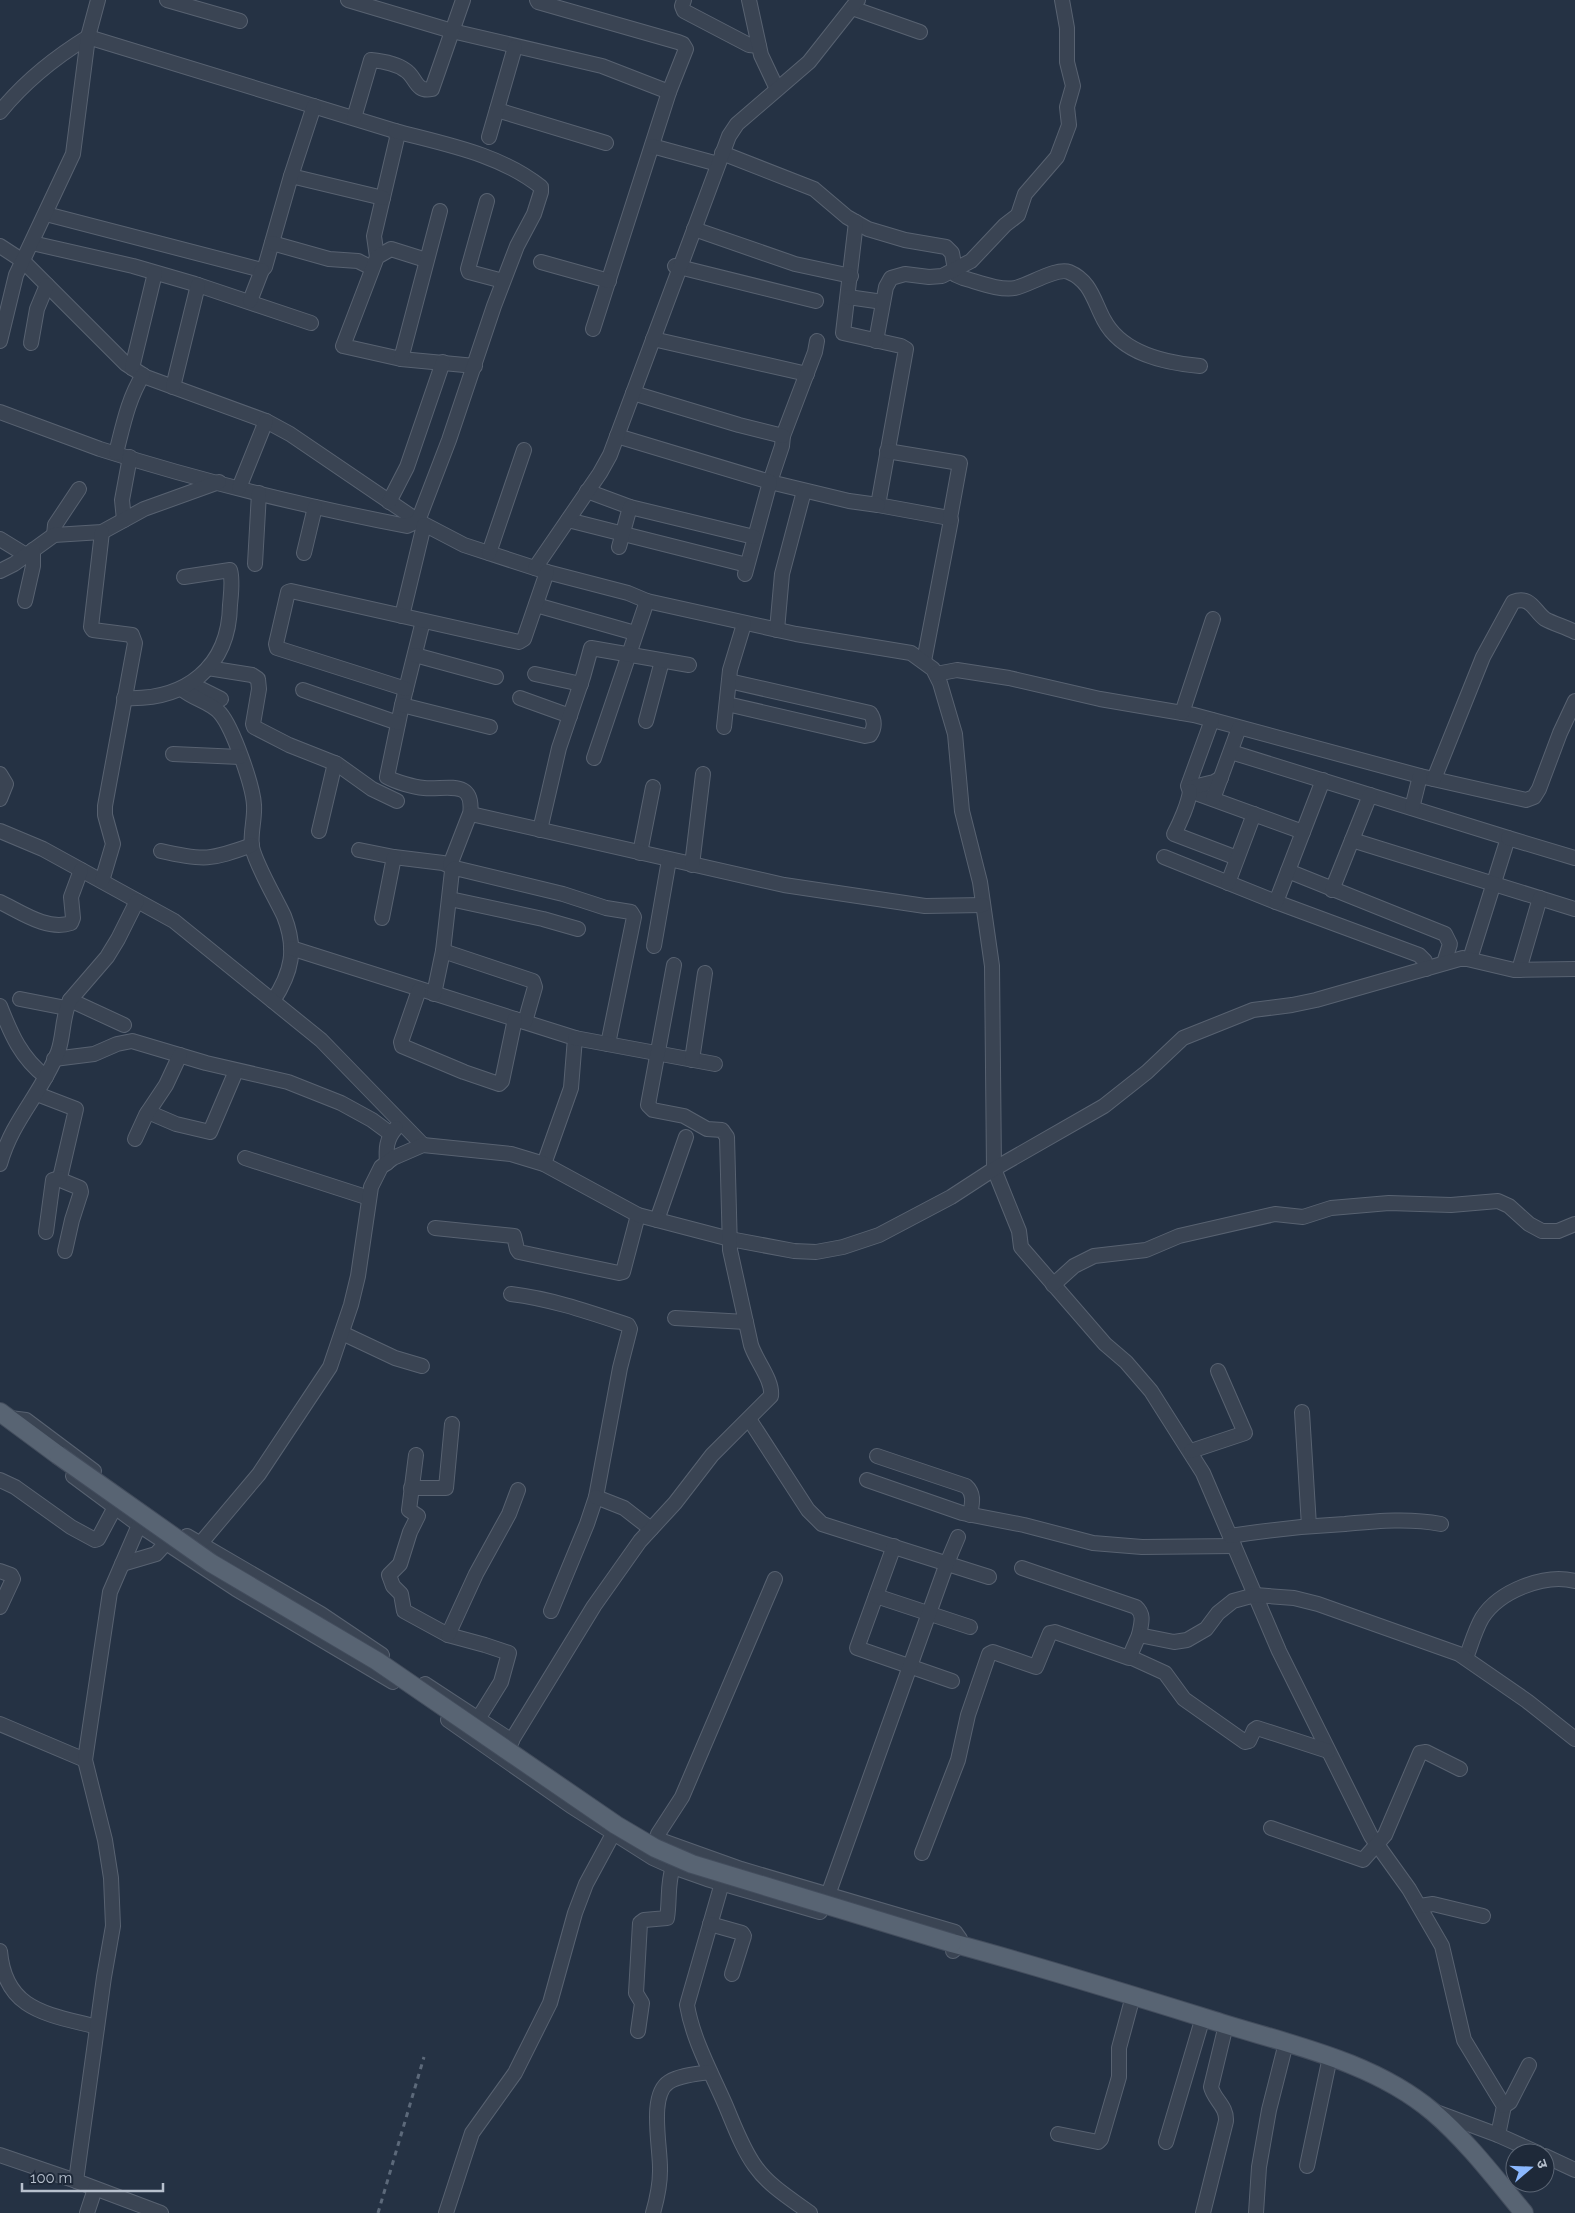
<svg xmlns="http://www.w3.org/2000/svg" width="1575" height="2213" font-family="Raleway,'Noto Sans Devanagari',sans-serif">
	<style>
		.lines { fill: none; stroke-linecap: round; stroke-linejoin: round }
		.minor-casing { stroke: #586271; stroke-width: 16 }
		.major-casing { stroke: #434d5d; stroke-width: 20 }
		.minor { stroke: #3a4453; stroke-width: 14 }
		.major { stroke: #586473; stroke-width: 18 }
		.rail { stroke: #5c697a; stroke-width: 3; stroke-dasharray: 5 5; stroke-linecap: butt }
		.major-bridge-casing { stroke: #434d5d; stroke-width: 20; stroke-linecap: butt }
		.major-bridge { stroke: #586473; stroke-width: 18 }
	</style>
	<rect width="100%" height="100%" fill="#253244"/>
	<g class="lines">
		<defs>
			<g id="minor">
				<path d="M167 0 240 21"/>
				<path d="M348 0 452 31 602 66 669 92"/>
				<path d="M537 0 538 2 678 42 683 44 686 49 669 92 593 329"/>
				<path d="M684 0 682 6 684 11 749 45 759 46"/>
				<path d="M749 0 761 55 777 89"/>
				<path d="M852 8 920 32"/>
				<path d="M497 110 606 143"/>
				<path d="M0 112C25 81 54 58 88 37L395 131 397 138 374 236 377 257"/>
				<path d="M354 118 371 60C381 61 397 64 405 70 416 76 415 93 432 89L463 0"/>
				<path d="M489 137 515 47"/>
				<path d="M652 146 718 164"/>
				<path d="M722 153 814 189 847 217 868 229 905 240 946 247 952 253 956 275 963 278C978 282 1000 291 1015 288 1029 285 1057 267 1069 272 1091 281 1094 302 1104 320 1122 354 1165 363 1200 366"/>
				<path d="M291 176 383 198"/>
				<path d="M487 201 468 269 469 272 503 281"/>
				<path d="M46 214 262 270 265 267 291 176 314 106"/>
				<path d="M856 222 843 333 901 346 906 349 878 505 949 518 951 520 924 661"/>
				<path d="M694 229 795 264 851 276"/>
				<path d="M32 243 133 266 195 284 311 323"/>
				<path d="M272 243 329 259 358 261 372 268"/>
				<path d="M0 246 23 261 126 364 146 377 266 421 290 434 418 521 464 545 547 572 628 593 647 601 796 634 911 653 933 669 940 683 955 734 962 811 980 882 992 966 994 1169 1019 1231 1021 1247 1105 1344 1126 1362 1151 1391 1203 1473 1279 1651 1371 1836 1409 1889 1442 1946 1464 2040 1504 2106 1498 2135"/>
				<path d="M426 260 391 249 377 257 343 346 401 359 475 366"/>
				<path d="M541 262 609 281"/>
				<path d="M675 266 816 301"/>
				<path d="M848 297 883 302"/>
				<path d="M250 301 262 270"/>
				<path d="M653 339 807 374"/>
				<path d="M0 341 16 275 73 154 88 37 98 0"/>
				<path d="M817 341 815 352 783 436 782 446 770 482 849 501 878 505"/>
				<path d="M876 341 886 287 891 278 905 274 929 277 942 276 971 261 1005 225 1018 215 1025 194 1057 157 1069 125 1067 107 1073 86 1067 62V28L1062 0"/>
				<path d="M31 343 37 309 47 285"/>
				<path d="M401 359 440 211"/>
				<path d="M132 368 155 273"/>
				<path d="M173 387 198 285"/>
				<path d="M633 393 739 425 783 436"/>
				<path d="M0 412C33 424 67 437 100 449 200 481 304 506 407 526L418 521 449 440 494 306 517 246 534 214 541 192V187C500 154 444 144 395 131"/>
				<path d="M617 436 770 482 745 574"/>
				<path d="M887 451 960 463 950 518"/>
				<path d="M116 453C123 426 128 399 143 375"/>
				<path d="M239 488 266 421"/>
				<path d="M587 491 630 507 754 537"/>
				<path d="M389 502 407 467 443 362"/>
				<path d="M124 520 122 500 130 457"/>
				<path d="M568 520 747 565"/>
				<path d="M54 535 55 525 79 489"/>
				<path d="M0 539 26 555"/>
				<path d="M619 547 630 507"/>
				<path d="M304 553 315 507"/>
				<path d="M489 553 524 450"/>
				<path d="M255 564 259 493"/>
				<path d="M535 568 600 473 610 455 729 136 737 124 809 62 858 0"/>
				<path d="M0 571 14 564 54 535 102 532 144 509 219 482"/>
				<path d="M25 601 33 566V550"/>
				<path d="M536 605 635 633"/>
				<path d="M402 616 424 525"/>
				<path d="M423 621 402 705 387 777C396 782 413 787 424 788 447 790 475 778 470 815"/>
				<path d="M777 630 782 574 804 491"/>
				<path d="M415 655 496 677"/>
				<path d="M208 668 252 675 258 679 259 689 253 724 254 727 289 745 337 764 372 789 397 801"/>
				<path d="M535 674 581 684"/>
				<path d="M936 674 957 670 1009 678 1100 699 1194 715 1420 776 1526 800 1534 797 1539 789 1560 733 1575 701"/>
				<path d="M191 684 221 699"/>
				<path d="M182 689C193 699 211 702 220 713 233 728 253 786 254 805 255 819 250 834 252 847 256 865 275 897 284 916 297 949 292 972 273 1001"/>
				<path d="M406 689 277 648 276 644 288 592 291 591 519 642 524 639 547 572"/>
				<path d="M303 690 398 723"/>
				<path d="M124 698C186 701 229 667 230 605 231 594 233 580 230 570L184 577"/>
				<path d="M520 698 570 716"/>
				<path d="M727 704 865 736 870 735C875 728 875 720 870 713L729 681"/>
				<path d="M402 705 490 727"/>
				<path d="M1182 713 1213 619"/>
				<path d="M1212 720 1188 786 1190 791 1303 832"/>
				<path d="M646 721 662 661"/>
				<path d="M724 727 730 670 744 624"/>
				<path d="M1231 752 1508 838 1470 959"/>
				<path d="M173 754 240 757"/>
				<path d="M594 758 647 601"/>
				<path d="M0 774 6 784 0 799"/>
				<path d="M1434 779 1483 657 1513 602C1531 595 1534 611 1545 619 1554 624 1566 627 1575 632"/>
				<path d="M1189 788 1214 782 1221 778"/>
				<path d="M1190 791C1189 802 1180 823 1174 834L1237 858"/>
				<path d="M1213 799 1239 728"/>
				<path d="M1412 808 1420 776"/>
				<path d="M540 830 559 748 583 677 591 648 689 665"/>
				<path d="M0 831 43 849 174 921 321 1040 423 1145"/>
				<path d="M319 831 335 763"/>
				<path d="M1508 838 1575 858"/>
				<path d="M1352 840 1575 909"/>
				<path d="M359 850 394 857 443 863 455 868"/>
				<path d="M161 851C204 861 211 860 252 845"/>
				<path d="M640 853 653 787"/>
				<path d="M1164 857 1276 902 1419 955 1425 961 1426 969"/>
				<path d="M450 865 469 816 471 814 784 885 925 906 983 905"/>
				<path d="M692 865 703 774"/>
				<path d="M1288 871 1445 934 1450 944 1444 963"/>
				<path d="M102 881 113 844 105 815V806L135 643 132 635 93 630 91 627 102 532"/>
				<path d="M1228 883 1254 814"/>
				<path d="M1332 890 1370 795"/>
				<path d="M450 899 543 919 578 929"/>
				<path d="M0 902C21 912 47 931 71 923L73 918 71 897 81 870"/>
				<path d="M1276 902 1323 780"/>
				<path d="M382 918 394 857"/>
				<path d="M654 946 669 860"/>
				<path d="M291 948 575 1038 571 1088 544 1164"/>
				<path d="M443 951 533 981 535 987 525 1022"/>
				<path d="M1519 970 1540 898"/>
				<path d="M419 990 401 1042 402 1046 464 1072 499 1084 502 1081 515 1019"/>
				<path d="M434 994 443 951 452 871 455 868 563 894 606 908 631 912 634 917 608 1044"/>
				<path d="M20 999 66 1008"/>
				<path d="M70 1000 124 1025"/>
				<path d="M0 1006C11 1034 21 1058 46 1077"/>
				<path d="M575 1038 715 1064"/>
				<path d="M54 1059 94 1054 117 1044 132 1041 206 1063 288 1082 341 1103 372 1120 391 1134"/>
				<path d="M692 1060 705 973"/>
				<path d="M37 1094 76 1109 60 1178 63 1181 80 1188 81 1192 72 1220 65 1251"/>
				<path d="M148 1112 176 1124 210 1132 236 1071"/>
				<path d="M135 1139 146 1115 166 1085 180 1055"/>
				<path d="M245 1158 369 1198"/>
				<path d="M387 1163C386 1149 386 1139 396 1128"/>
				<path d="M0 1164C12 1120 42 1093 58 1052 64 1035 62 1017 70 1000L107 957 118 939 137 901"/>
				<path d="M657 1220 686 1137"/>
				<path d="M435 1228 514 1236 517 1249 519 1252 619 1273 623 1272 638 1215"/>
				<path d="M46 1232 53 1180 60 1178"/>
				<path d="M1053 1285 1074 1266 1094 1256 1146 1250 1179 1236 1275 1214 1303 1217 1331 1208 1389 1203 1451 1205 1498 1201 1509 1206 1529 1224 1542 1231H1558L1575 1224"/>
				<path d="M511 1294C552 1299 589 1312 628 1325L630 1329 620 1368 596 1497 587 1524 551 1611"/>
				<path d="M675 1318 746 1322"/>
				<path d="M342 1333 395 1358 422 1366"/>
				<path d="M1302 1412 1309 1526"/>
				<path d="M749 1419 808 1510 822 1524 989 1577"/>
				<path d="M11 1420 10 1418 26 1420 94 1471"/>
				<path d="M1191 1451 1245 1433 1218 1371"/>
				<path d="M416 1455 409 1510 418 1516 410 1532 400 1564 389 1575 393 1586 401 1594 404 1611 448 1635 485 1645 509 1653 501 1682 478 1719"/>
				<path d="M877 1456 966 1486C975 1494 972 1504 970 1515"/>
				<path d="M73 1476 139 1525 236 1589 393 1682"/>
				<path d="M0 1480 15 1487 71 1527 95 1540 98 1539 115 1507"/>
				<path d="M867 1480 962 1513 1024 1525 1093 1543 1142 1547 1234 1546"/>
				<path d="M411 1488H446L452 1424"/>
				<path d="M596 1497 624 1508 651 1529"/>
				<path d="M187 1536 321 1614 382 1655"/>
				<path d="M1230 1536C1268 1530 1306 1526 1345 1524 1378 1521 1409 1518 1441 1524"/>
				<path d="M894 1546 857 1648 952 1681"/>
				<path d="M195 1550 259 1474 330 1367 351 1305 358 1276 371 1187 381 1167 393 1158 423 1145 511 1154 544 1164 638 1215 730 1239 794 1251 816 1252 843 1247 879 1235 951 1197 994 1169 1104 1106 1147 1072 1183 1038 1253 1010 1292 1005 1316 1000 1463 958 1514 970 1575 969"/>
				<path d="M122 1564 156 1554 166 1543"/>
				<path d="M1022 1568 1136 1607C1145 1615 1141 1624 1139 1635"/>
				<path d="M0 1571 11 1575 13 1579 0 1607"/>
				<path d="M775 1579 682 1797 658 1834 660 1840 741 1869 955 1932 960 1939 959 1945 953 1951"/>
				<path d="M876 1596 970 1627"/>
				<path d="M448 1635 476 1574 509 1514 518 1490"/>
				<path d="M1130 1657 1165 1673 1184 1699 1245 1742 1249 1741 1254 1730 1257 1728 1328 1751"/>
				<path d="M1466 1658C1471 1645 1475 1630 1482 1618 1499 1591 1545 1573 1575 1581"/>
				<path d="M425 1684 512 1741"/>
				<path d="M448 1720 571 1806 653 1858 673 1867 707 1879 820 1912"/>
				<path d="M0 1724 85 1760"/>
				<path d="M507 1748 594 1606 640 1541 675 1503 712 1455 771 1396C773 1380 756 1361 751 1345L730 1250 727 1137 722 1130 707 1129 684 1116 653 1110 648 1105 674 965"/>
				<path d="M1271 1828 1363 1860 1385 1835 1420 1753 1426 1752 1460 1769"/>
				<path d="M922 1853 958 1760 968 1715 989 1654 993 1652 1036 1667 1050 1633 1055 1632 1129 1658 1139 1635 1174 1642 1187 1640 1206 1629 1218 1613 1233 1601 1255 1595 1294 1598 1318 1604 1459 1654 1527 1701 1575 1739"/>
				<path d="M722 1883 687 2005C693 2040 711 2072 725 2104 734 2125 742 2148 755 2166 769 2186 791 2199 810 2213"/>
				<path d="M828 1895 947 1563 958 1537"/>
				<path d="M1420 1906 1433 1904 1483 1916"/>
				<path d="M710 1924 742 1933 744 1936 732 1974"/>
				<path d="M0 1951C5 2011 48 2014 97 2027"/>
				<path d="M638 2031 642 2003 636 1993 640 1923 644 1920 667 1918C670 1900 667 1884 673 1867"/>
				<path d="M1504 2106 1510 2102 1529 2065"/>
				<path d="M1436 2112 1498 2135 1538 2153"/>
				<path d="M1058 2134 1098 2142 1101 2139 1119 2077V2048L1133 1996"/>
				<path d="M1166 2142 1203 2017"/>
				<path d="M0 2155 76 2181 104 1977 113 1926 111 1878 105 1840 85 1760 110 1592 139 1525"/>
				<path d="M1545 2156 1575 2170"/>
				<path d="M1307 2166 1330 2057"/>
				<path d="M76 2181 161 2213"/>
				<path d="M87 2213 95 2189"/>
				<path d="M446 2213 472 2133 515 2073 550 2003 575 1913 586 1884 613 1834"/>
				<path d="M653 2213C657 2199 660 2185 660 2171 661 2149 648 2095 669 2082 680 2075 698 2074 710 2072"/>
				<path d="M1203 2213 1226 2121C1227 2106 1214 2100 1211 2087L1226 2025"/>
				<path d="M1256 2213 1259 2167 1269 2110 1286 2043"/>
			</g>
			<g id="major">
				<path d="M0 1412 58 1455"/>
				<path d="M952 1943C1042 1967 1131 1995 1221 2023 1292 2045 1374 2062 1433 2112 1467 2141 1495 2178 1524 2213"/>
			</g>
		</defs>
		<use href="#minor" class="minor-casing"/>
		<use href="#major" class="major-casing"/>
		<use href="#minor" class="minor"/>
		<use href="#major" class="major"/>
		<path class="rail" d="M378 2213 424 2057"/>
		<defs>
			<path id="major-bridge" d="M58 1455 211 1563 377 1661 616 1825 655 1848 692 1864 952 1943"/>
		</defs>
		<use href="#major-bridge" class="major-bridge-casing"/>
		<use href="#major-bridge" class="major-bridge"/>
	</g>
	<g transform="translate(1530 2168) rotate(71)"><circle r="24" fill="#1e2939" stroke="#5b6574"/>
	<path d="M0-4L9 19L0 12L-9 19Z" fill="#8bb8fe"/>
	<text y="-8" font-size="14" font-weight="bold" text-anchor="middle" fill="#b7c0cd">उ</text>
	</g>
	<path d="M22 2183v8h141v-8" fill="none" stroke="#b7c0cd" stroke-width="2.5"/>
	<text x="30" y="2183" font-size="15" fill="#b7c0cd" stroke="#1e2939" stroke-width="4" paint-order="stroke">100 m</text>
</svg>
